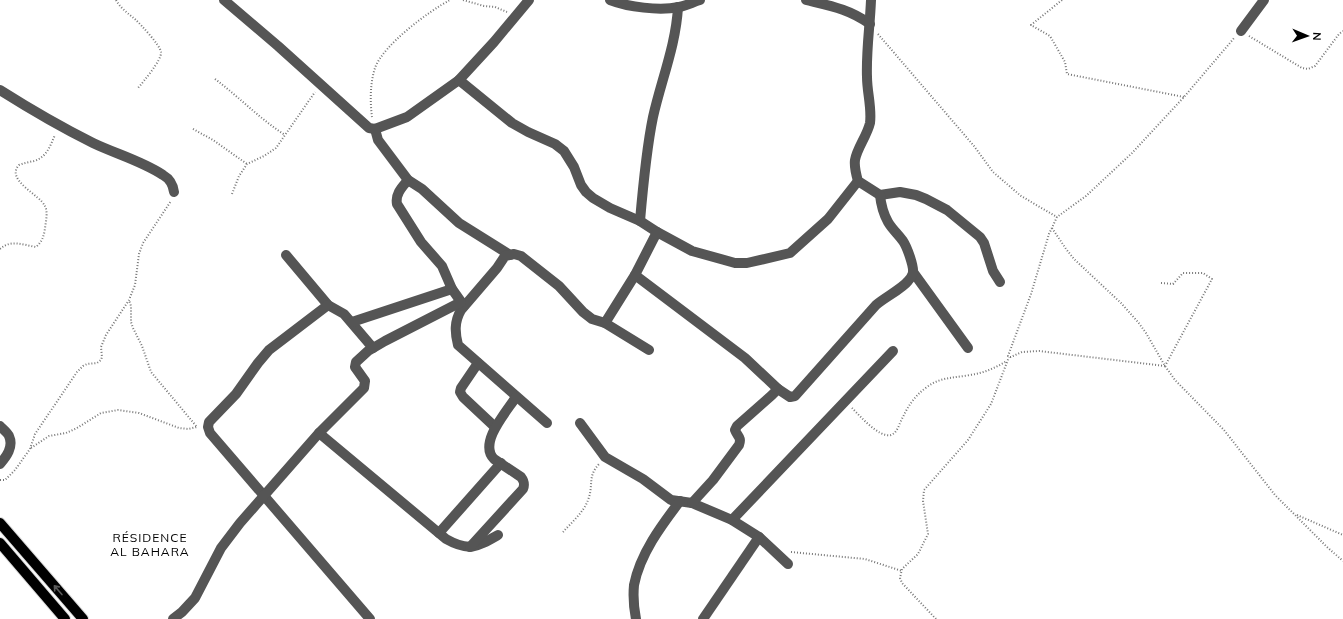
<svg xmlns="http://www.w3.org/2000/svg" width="1343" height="619" font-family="Mulish,sans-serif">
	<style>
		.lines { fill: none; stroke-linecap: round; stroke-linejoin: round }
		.major-casing { stroke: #dbdbdb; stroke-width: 12 }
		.path { stroke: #777; stroke-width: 2; stroke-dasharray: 1 2; stroke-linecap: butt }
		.minor { stroke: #555; stroke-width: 10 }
		.major { stroke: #000; stroke-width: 10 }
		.oneway { stroke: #595959 }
		.labels { text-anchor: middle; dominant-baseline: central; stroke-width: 3; stroke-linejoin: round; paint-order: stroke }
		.quarter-label { font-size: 12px; letter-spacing: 1px; fill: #000; stroke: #fff }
	</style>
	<rect width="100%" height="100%" fill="#fff"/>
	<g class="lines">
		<defs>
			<g id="major">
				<path d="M0 523 83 619"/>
				<path d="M0 543 65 619"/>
			</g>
		</defs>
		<use href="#major" class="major-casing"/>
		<g class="path">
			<path d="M116 0C121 9 129 14 136 20 141 25 160 45 161 52 162 60 143 82 138 88"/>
			<path d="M463 0 484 6 495 7 507 12"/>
			<path d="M1062 0 1031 25 1050 36 1065 62 1067 74 1184 97"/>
			<path d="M878 34 974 146 993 172 1021 196 1057 217"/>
			<path d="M1249 36 1302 68 1308 69 1315 66 1339 34 1343 31"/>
			<path d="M215 79C239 97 260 119 285 135"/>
			<path d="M372 117C370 102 370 83 375 68 383 45 429 11 450 0"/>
			<path d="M193 129 213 140 247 164"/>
			<path d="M232 194 239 176 247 164 264 156 276 148 315 92"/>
			<path d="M1052 228 1066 249 1074 259 1121 303 1138 322 1146 333 1165 366 1175 380 1224 430 1275 495 1327 547 1343 561"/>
			<path d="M0 249C11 239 23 245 36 247 42 242 44 236 45 228 46 221 48 212 45 206 40 195 5 180 19 165 24 163 29 162 34 161 47 157 50 146 55 135"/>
			<path d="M1161 283 1173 284 1183 273H1203L1212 279 1165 366"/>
			<path d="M1165 366 1039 351 1022 352 1011 357H1009L1008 356 1031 294 1049 234 1057 217 1086 196 1132 153 1184 97 1235 37"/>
			<path d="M852 408C860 416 879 438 891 435 896 433 898 428 900 423 907 408 913 397 927 387 940 377 954 378 970 375 984 373 995 368 1007 361"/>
			<path d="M31 448 49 436 66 433 77 428 101 413 118 410 139 413 179 428 188 429 197 427 151 372 142 346 133 328 131 322V306L129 300"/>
			<path d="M0 480H5L15 470 30 449 35 434 77 372 83 366 87 364 97 363 101 360 102 357 101 347 106 335 129 300 135 285 139 254 143 243 171 201"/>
			<path d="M1297 515 1343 535"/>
			<path d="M563 532C571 523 584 512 588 500 594 485 587 477 599 464"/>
			<path d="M791 552 865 559 902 571"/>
			<path d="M936 619 902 583 900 578 902 569 918 554 928 534 923 501 924 490 968 440 991 404 1009 357"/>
		</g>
		<g class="minor">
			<path d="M224 0 278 46 369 128 375 129 407 117 459 80 512 123 528 132 555 144 564 151 574 167 581 185 586 192 593 198 610 208 640 221 657 232 692 251 735 263H747L790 253 828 219 858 181"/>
			<path d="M610 0C628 7 659 11 679 7 686 6 693 2 700 0"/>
			<path d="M806 0C831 6 849 9 870 24"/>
			<path d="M871 0C870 26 866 51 867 77 867 92 872 108 870 123 867 136 857 148 855 160 854 167 856 174 858 181L880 195 900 192 916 195 926 199 947 210 980 237 984 243 993 271 1000 282"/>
			<path d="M1241 31 1264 0"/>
			<path d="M459 80 494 42 529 0"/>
			<path d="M0 90C30 109 61 127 93 143 116 154 142 161 163 175 170 179 173 184 174 192"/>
			<path d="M375 129 378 140 408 180 422 189 459 223 510 255"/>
			<path d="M408 180C402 187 395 194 397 204L421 242 442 266 452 289 464 306"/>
			<path d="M640 221C643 186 646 151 653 117 661 81 676 45 678 7"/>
			<path d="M286 255 328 305 344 314 373 348"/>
			<path d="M913 272 968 348"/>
			<path d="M635 275 745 358 778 389"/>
			<path d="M328 305 269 350 258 363 236 394 209 422 208 427 210 433 370 619"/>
			<path d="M352 322 452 289"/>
			<path d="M605 323 635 275 657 232"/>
			<path d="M478 363 461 388 460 392 463 397 495 427"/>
			<path d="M547 423 458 345C455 333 454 322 461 310L497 268 505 256 514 254 521 256 559 286 583 312 592 319 605 323 649 350"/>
			<path d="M580 423 605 457 643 479 671 500 692 503 732 520 759 537 788 564"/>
			<path d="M0 426C3 429 8 433 9 436 14 447 6 457 0 464"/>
			<path d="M319 433 446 539C469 552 477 547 498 535"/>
			<path d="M692 503 713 480 739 445C742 437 737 436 735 430L737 426 772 395 778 389 790 397 795 396 876 305C884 298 903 288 908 281 910 279 912 276 913 273 914 266 907 247 903 241 898 234 892 229 888 222 883 213 881 205 880 195"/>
			<path d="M732 520 893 351"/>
			<path d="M439 533 501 463"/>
			<path d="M470 547 523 489C525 484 524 481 521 477L494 459C478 443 507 411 516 397"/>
			<path d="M173 619 182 612 195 598 221 548 240 523 319 433 364 388 365 381 355 367 356 362 368 351 385 341 461 302"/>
			<path d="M636 619C634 609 633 596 634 585 640 554 661 526 680 501"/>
			<path d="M703 619 759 537"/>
		</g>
		<use href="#major" class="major"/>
	</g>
	<defs><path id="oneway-shaft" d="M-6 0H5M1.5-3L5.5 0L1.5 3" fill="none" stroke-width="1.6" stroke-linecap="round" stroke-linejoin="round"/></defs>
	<use class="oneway" href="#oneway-shaft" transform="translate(58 590) rotate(-131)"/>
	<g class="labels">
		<g class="quarter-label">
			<text x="150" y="537">RÉSIDENCE<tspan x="150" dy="14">AL BAHARA</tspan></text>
		</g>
	</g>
	<g transform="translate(1307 36) rotate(92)" stroke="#ffffff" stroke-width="3" paint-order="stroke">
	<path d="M0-3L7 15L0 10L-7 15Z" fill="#000000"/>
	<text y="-6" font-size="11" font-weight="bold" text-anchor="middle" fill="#000000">N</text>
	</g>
</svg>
